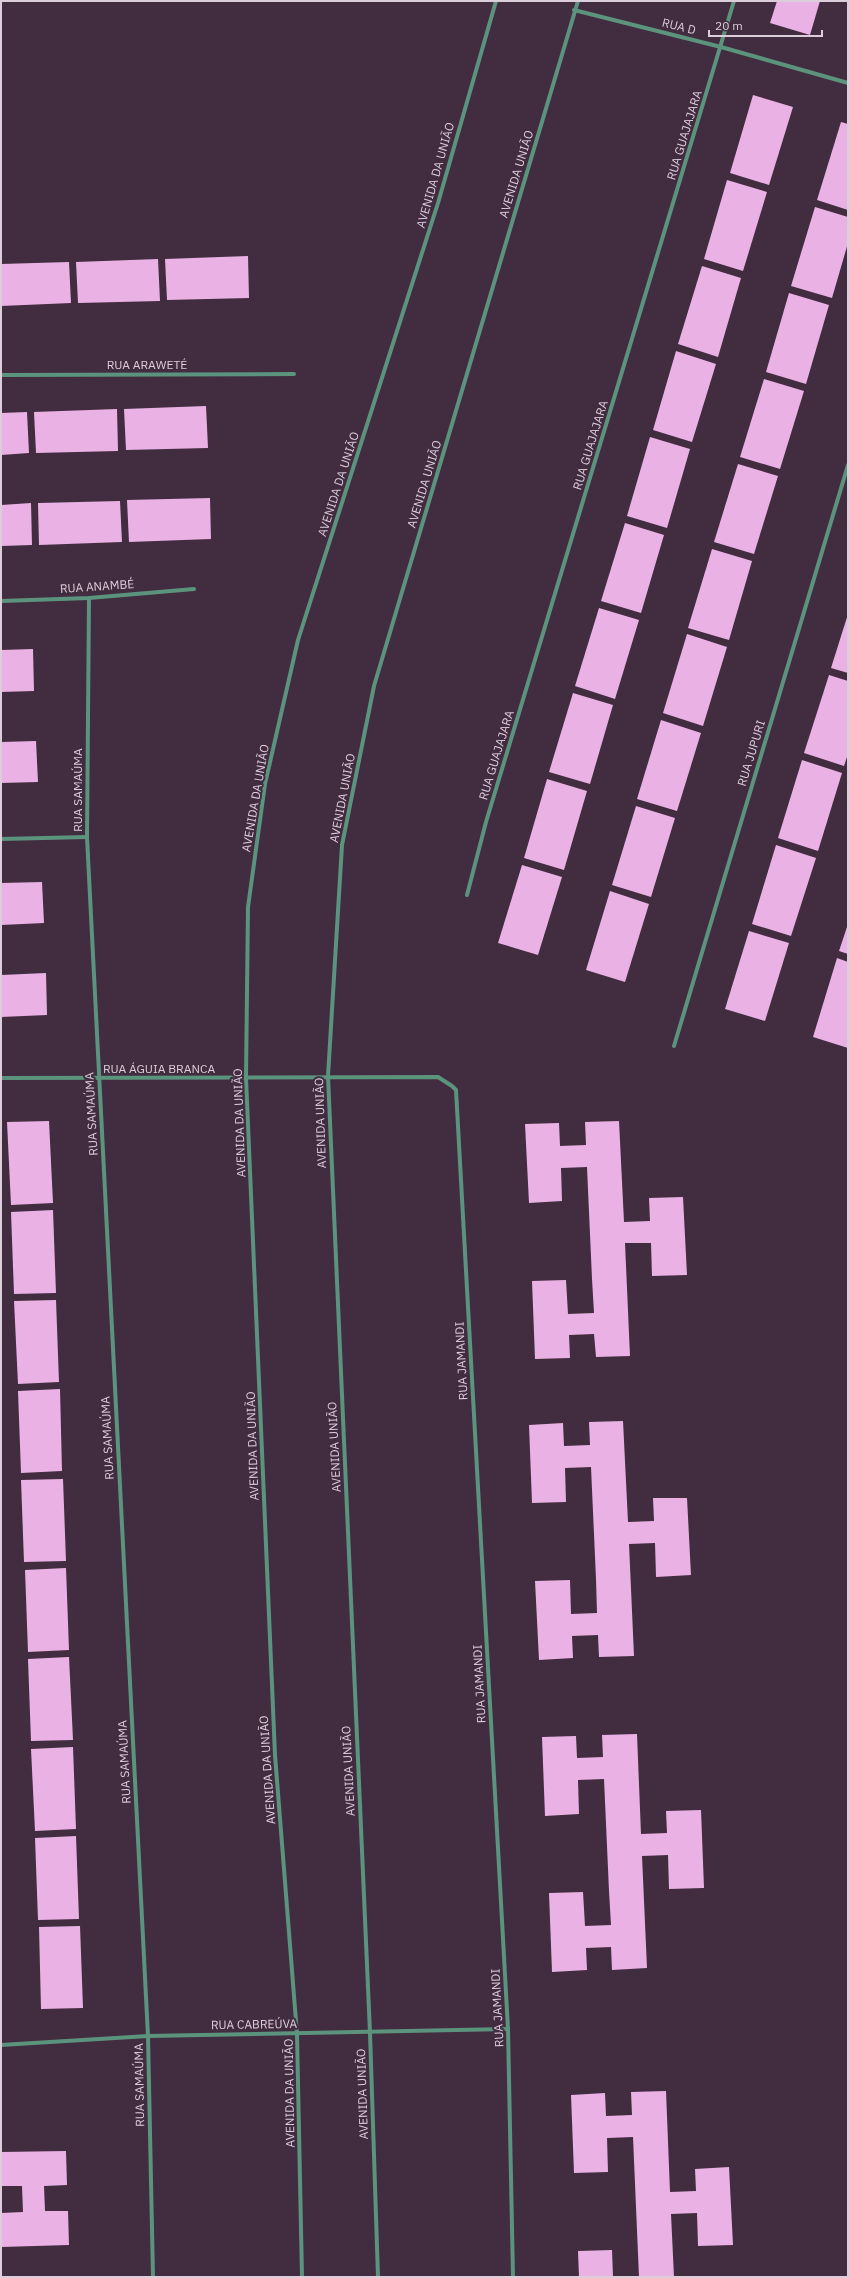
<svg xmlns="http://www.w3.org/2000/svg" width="849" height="2278" font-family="'IBM Plex Sans',sans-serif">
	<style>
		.building { fill: #eab2e4 }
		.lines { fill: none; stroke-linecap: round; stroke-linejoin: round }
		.street { stroke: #5c937d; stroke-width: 4 }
		.labels { text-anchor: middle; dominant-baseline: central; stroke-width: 4; stroke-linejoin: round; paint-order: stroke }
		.street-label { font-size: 12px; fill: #dccdda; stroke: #422c40 }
	</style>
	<rect width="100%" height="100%" fill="#422c40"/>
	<g class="building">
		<path d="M777 1H820L810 35 770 23Z"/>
		<path d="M753 95 793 107 769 185 730 173Z"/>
		<path d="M841 122 848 124V210L817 200Z"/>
		<path d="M727 180 767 192 743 271 704 259Z"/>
		<path d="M815 207 848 217V243L832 298 791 286Z"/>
		<path d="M248 256 249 298 167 300 165 259Z"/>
		<path d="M158 259 160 301 78 303 76 262Z"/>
		<path d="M69 262 71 303 1 306V264Z"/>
		<path d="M702 266 741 278 718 357 678 344Z"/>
		<path d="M789 293 829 305 806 384 766 372Z"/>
		<path d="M676 351 716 364 692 442 653 430Z"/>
		<path d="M764 379 804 391 780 469 740 457Z"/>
		<path d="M206 406 208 448 126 450 124 409Z"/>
		<path d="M117 409 118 451 36 453 34 412Z"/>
		<path d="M27 412 29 453 1 455V413Z"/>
		<path d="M650 437 690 449 667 528 627 516Z"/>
		<path d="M738 464 778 476 754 554 714 542Z"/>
		<path d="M210 498 211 539 129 542 127 500Z"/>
		<path d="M120 501 122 542 39 545 38 503Z"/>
		<path d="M31 503 32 545 1 546V505Z"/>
		<path d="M625 523 664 535 641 613 601 601Z"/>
		<path d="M712 549 752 561 729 640 688 628Z"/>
		<path d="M599 608 639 620 615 699 575 686Z"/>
		<path d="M848 614V673L831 668Z"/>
		<path d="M687 634 727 647 703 726 663 713Z"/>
		<path d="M33 649 34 691 1 692V650Z"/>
		<path d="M829 675 848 681V754L844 766 804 753Z"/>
		<path d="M573 693 613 705 590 784 549 772Z"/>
		<path d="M661 720 701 733 677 811 637 799Z"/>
		<path d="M36 741 38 782 1 783V742Z"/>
		<path d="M802 760 842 773 818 851 778 838Z"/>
		<path d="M547 779 587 791 564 870 524 858Z"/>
		<path d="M636 806 675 818 651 897 612 885Z"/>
		<path d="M776 845 816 858 791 936 752 924Z"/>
		<path d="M522 865 562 877 538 955 498 943Z"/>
		<path d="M42 882 44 923 1 925V883Z"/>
		<path d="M610 891 649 904 625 982 586 970Z"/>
		<path d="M848 924V954L839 951Z"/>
		<path d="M749 931 789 943 765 1021 725 1009Z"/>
		<path d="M837 958 848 962V1048L813 1037Z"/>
		<path d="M46 973 47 1015 1 1017V975Z"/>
		<path d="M49 1121 53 1203 11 1205 7 1122Z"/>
		<path d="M619 1121 624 1222 650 1221 649 1198 683 1197 687 1275 652 1276 651 1243H625L630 1356 596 1357 594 1334 569 1335 570 1358 535 1359 532 1281 566 1280 568 1314 594 1313 592 1279 587 1167 561 1168 562 1201 529 1203 525 1124 559 1123 560 1146 586 1145 585 1122Z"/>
		<path d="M53 1210 56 1293 14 1294 11 1212Z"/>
		<path d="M56 1300 59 1382 18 1384 14 1301Z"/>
		<path d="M60 1389 62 1471 21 1473 18 1391Z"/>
		<path d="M623 1421 628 1522 654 1521 653 1498H687L691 1575 656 1577 655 1543 629 1544 634 1656 599 1657 598 1635 572 1636 573 1658 539 1660 535 1581 570 1580 571 1614 597 1613 596 1579 591 1467 565 1468 566 1502 532 1503 529 1425 563 1423 564 1446 590 1445 589 1422Z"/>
		<path d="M63 1479 66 1561 24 1562 21 1480Z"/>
		<path d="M66 1568 69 1650 28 1652 25 1570Z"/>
		<path d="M69 1657 73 1740 31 1741 28 1659Z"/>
		<path d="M637 1734 641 1834 667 1833 666 1811 701 1810 704 1888 669 1889 668 1855 642 1856 647 1968 612 1970 611 1947 586 1948 587 1970 552 1972 549 1893 583 1892 585 1926 611 1925 609 1891 604 1779 578 1780 579 1814 545 1816 542 1737 576 1736 577 1758 603 1757 602 1735Z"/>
		<path d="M73 1747 76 1829 35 1831 31 1749Z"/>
		<path d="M76 1836 79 1919 38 1920 35 1838Z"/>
		<path d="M80 1926 83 2008 41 2009 39 1927Z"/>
		<path d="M666 2091 670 2192 696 2191 695 2169 729 2167 733 2245 698 2246 697 2213 671 2214 674 2277H639L633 2137 607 2138 608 2172 574 2173 571 2095 605 2093 606 2116 632 2115 631 2092Z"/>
		<path d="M66 2151 67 2185 44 2186 45 2211H68L69 2245 1 2247V2213L23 2212 22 2186H1V2152Z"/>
		<path d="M612 2250 613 2277H579L578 2251Z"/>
	</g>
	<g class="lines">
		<g class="street">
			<path d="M574 10 721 47 848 83"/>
			<path d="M1 375 294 374"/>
			<path d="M89 598 87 837 148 2036 153 2277"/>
			<path d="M1 601 89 598 194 589"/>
			<path d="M1 839 87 837"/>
			<path d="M467 895 486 822 734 1"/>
			<path d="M674 1046 848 465"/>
			<path d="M1 1078 438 1077 452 1086 456 1090 508 2029 513 2277"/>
			<path d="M1 2045 148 2036 508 2029"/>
			<path d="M302 2277 297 2034 275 1755 246 1078 248 907 265 784 298 640 438 203 496 1"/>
			<path d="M378 2277 370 2033 328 1076 342 845 374 686 578 1"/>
		</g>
	</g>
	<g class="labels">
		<g class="street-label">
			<text transform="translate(679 26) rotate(14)">RUA D</text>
			<text transform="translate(684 135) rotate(-73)">RUA GUAJAJARA</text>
			<text transform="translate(516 174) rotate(-73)">AVENIDA UNIÃO</text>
			<text transform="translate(435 175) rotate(-74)">AVENIDA DA UNIÃO</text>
			<text x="147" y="364">RUA ARAWETÉ</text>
			<text transform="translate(590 445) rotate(-73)">RUA GUAJAJARA</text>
			<text transform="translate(338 484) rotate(-72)">AVENIDA DA UNIÃO</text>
			<text transform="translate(424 484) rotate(-73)">AVENIDA UNIÃO</text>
			<text transform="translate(97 586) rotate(-4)">RUA ANAMBÉ</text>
			<text transform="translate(751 753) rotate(-73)">RUA JUPURI</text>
			<text transform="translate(496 755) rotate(-73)">RUA GUAJAJARA</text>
			<text transform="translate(77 790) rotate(-90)">RUA SAMAÚMA</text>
			<text transform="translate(255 798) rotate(-80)">AVENIDA DA UNIÃO</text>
			<text transform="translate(342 798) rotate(-79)">AVENIDA UNIÃO</text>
			<text x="159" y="1068">RUA ÁGUIA BRANCA</text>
			<text transform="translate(91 1114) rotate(-93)">RUA SAMAÚMA</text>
			<text transform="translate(239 1123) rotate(-92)">AVENIDA DA UNIÃO</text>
			<text transform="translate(320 1123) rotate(-92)">AVENIDA UNIÃO</text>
			<text transform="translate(461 1361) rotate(-93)">RUA JAMANDI</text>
			<text transform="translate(107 1438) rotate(-93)">RUA SAMAÚMA</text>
			<text transform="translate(252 1446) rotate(-92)">AVENIDA DA UNIÃO</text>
			<text transform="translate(334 1447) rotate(-93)">AVENIDA UNIÃO</text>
			<text transform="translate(479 1684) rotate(-93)">RUA JAMANDI</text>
			<text transform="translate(124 1762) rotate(-93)">RUA SAMAÚMA</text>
			<text transform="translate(267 1770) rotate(-94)">AVENIDA DA UNIÃO</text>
			<text transform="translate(348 1771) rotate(-93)">AVENIDA UNIÃO</text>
			<text transform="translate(497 2008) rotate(-93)">RUA JAMANDI</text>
			<text transform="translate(254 2024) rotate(-1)">RUA CABREÚVA</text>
			<text transform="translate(139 2085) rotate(-91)">RUA SAMAÚMA</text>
			<text transform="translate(289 2093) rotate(-91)">AVENIDA DA UNIÃO</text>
			<text transform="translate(362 2094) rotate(-92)">AVENIDA UNIÃO</text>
		</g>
	</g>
	<rect width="849" height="2278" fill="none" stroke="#dccdda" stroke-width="4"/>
	<path d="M709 30v6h113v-6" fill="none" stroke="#dccdda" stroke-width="2"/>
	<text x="715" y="30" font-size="12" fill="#dccdda" stroke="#422c40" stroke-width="3" paint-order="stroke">20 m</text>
</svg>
